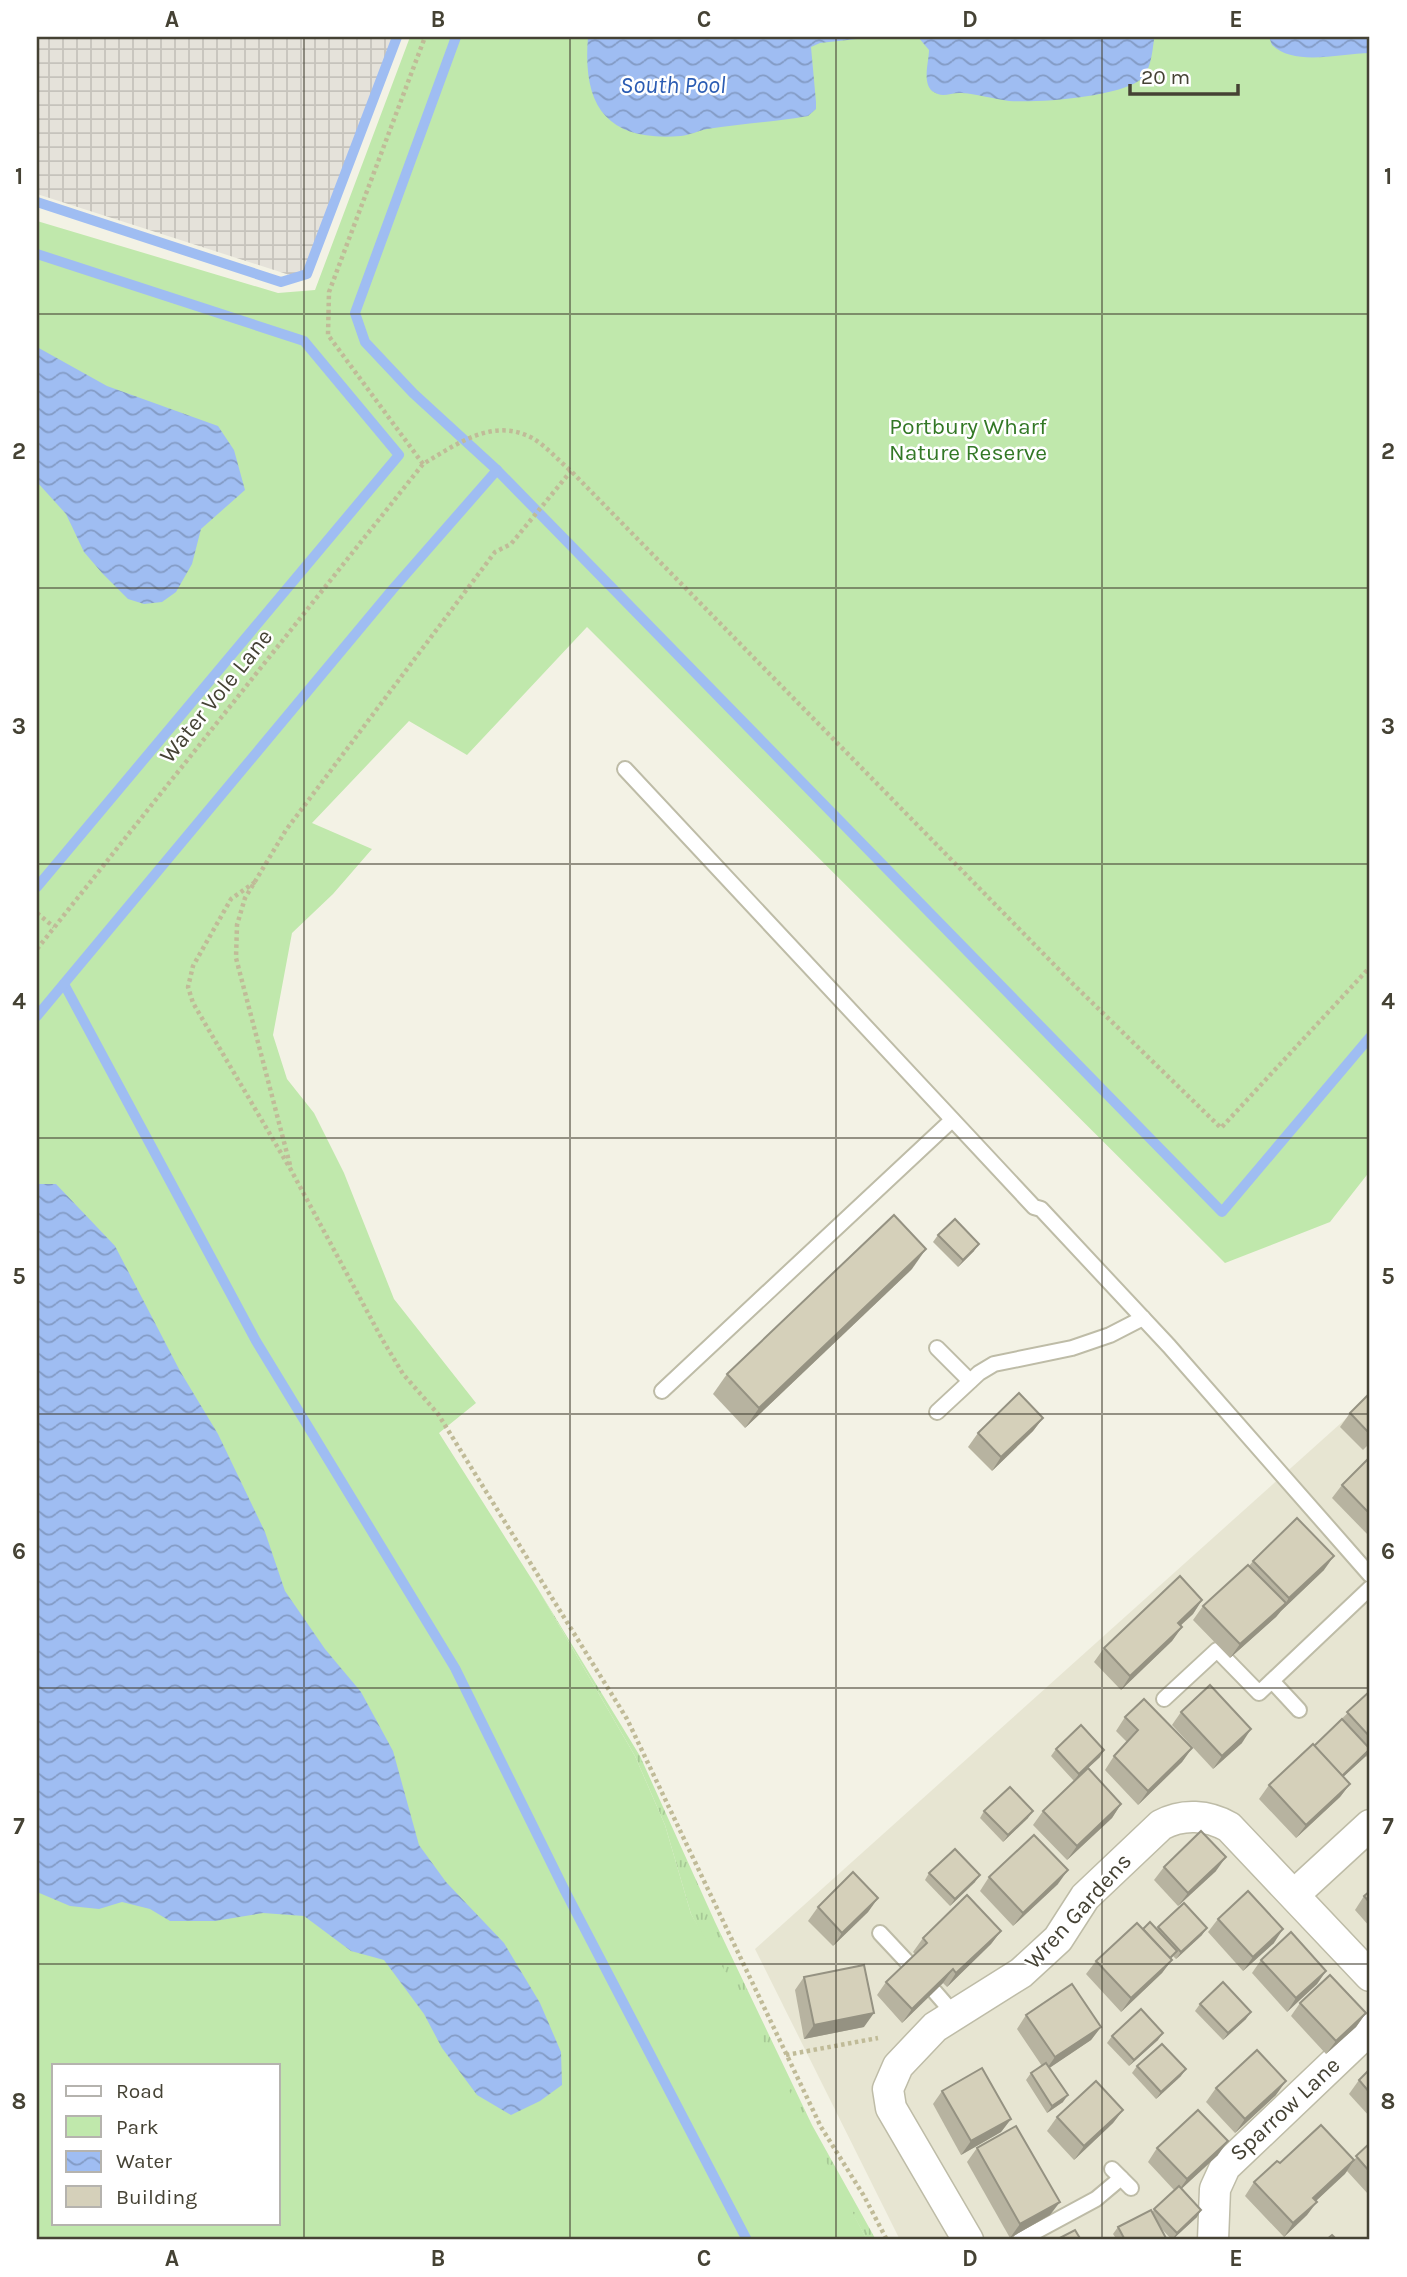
<svg xmlns="http://www.w3.org/2000/svg" width="1407" height="2277" font-family="Karla,sans-serif">
	<style>
		.residential { fill: #e7e5d2 }
		.industrial { fill: url(#industrial-grid) }
		.grass { fill: url(#grass-tufts) }
		.park { fill: #c0e8ac; fill-rule: evenodd }
		.water { fill: url(#water-waves) }
		.lines { fill: none; stroke-linecap: round; stroke-linejoin: round }
		.stream { stroke: #9fbdf2; stroke-width: 10 }
		.service-casing { stroke: #bebca7; stroke-width: 18 }
		.minor-casing { stroke: #bebca7; stroke-width: 33 }
		.path { stroke: #c0bb98; stroke-width: 4.5; stroke-dasharray: 3.5 3.5; stroke-linecap: butt }
		.service { stroke: #fff; stroke-width: 14 }
		.minor { stroke: #fff; stroke-width: 30 }
		.wall { fill: #b7b3a0 }
		.shaded-wall { fill: #959282 }
		.building { fill: #d5d0ba; stroke: #959282; stroke-width: 2 }
		.grid { fill: none; stroke: #454234; stroke-width: 2; stroke-opacity: 0.55 }
		.labels { text-anchor: middle; dominant-baseline: central; stroke-width: 5; stroke-linejoin: round; paint-order: stroke }
		.park-label { font-size: 23px; fill: #337826; stroke: #fff }
		.street-label { font-size: 23px; fill: #454234; stroke: #fff }
		.water-label { font-size: 24px; font-style: italic; fill: #2b5cb3; stroke: #fff }
		.neatline { fill: none; stroke: #454234; stroke-width: 2.5 }
		.grid-label { font-size: 23px; text-anchor: middle; font-weight: bold; fill: #454234 }
	</style>
	<defs>
		<pattern id="industrial-grid" width="8" height="8" patternUnits="userSpaceOnUse" patternTransform="scale(1.75)"><rect width="8" height="8" fill="#e5e2da"/><path d="M0 4h8M4 0v8" fill="none" stroke="#c6c3bc"/></pattern>
		<pattern id="grass-tufts" width="24" height="20" patternUnits="userSpaceOnUse" patternTransform="scale(1.75)"><rect width="24" height="20" fill="#c0e8ac"/><path d="M3 7l-1-3M5 7V3M7 7l1-3M15 17l-1-3M17 17v-4M19 17l1-3" fill="none" stroke="#a6c895"/></pattern>
		<pattern id="water-waves" width="16" height="10" patternUnits="userSpaceOnUse" patternTransform="scale(1.75)"><rect width="16" height="10" fill="#9fbdf2"/><path d="M0 5q4-4 8 0t8 0" fill="none" stroke="#839bc5"/></pattern>
	</defs>
	<rect width="100%" height="100%" fill="#f3f2e5"/>
	<path class="residential" d="M1370 1397V2240H900L755 1949Z"/>
	<path class="industrial" d="M37 37H395L302 279 37 194Z"/>
	<path class="grass" d="M538 1589 640 1756 715 1922 812 2125 876 2240H867L691 1914 665 1825 635 1756Z"/>
	<path class="park" d="M410 37H1370V1171L1330 1222 1225 1263 587 627 467 755 409 721 312 823 372 849 333 894 292 933 273 1035 287 1079 314 1113 344 1173 394 1299 476 1403 439 1433 538 1589 635 1756 665 1825 691 1914 741 1998 867 2240H37V221L278 293 315 290ZM54 2065H278V2223H54Z"/>
	<g class="water">
		<path d="M588 37H875L820 43 811 47 816 102V109L808 116C774 122 740 124 707 129 698 131 690 135 681 136 608 142 582 108 588 37Z"/>
		<path d="M918 37H1153L1154 40C1152 53 1151 71 1140 80 1117 97 1039 103 1009 101 993 99 978 94 962 93 950 92 943 99 932 91 922 82 929 61 929 50Z"/>
		<path d="M1269 37H1370V53C1341 53 1295 67 1272 45Z"/>
		<path d="M37 347 107 386 218 426 234 450 245 490 201 529 192 564 176 592 162 602 144 604 128 599 102 573 84 552 66 514 37 482Z"/>
		<path d="M37 1184H56L115 1246 180 1371 218 1434 265 1532 285 1591 325 1649 361 1692 393 1751 419 1845 446 1882 504 1943 540 2003 561 2052 562 2085 540 2101 511 2115 477 2095 442 2048 424 2014 384 1960 351 1951 304 1916 263 1913 215 1921H170L150 1909 122 1902 99 1909 70 1906 37 1892Z"/>
	</g>
	<g class="lines">
		<g class="stream">
			<path d="M456 37 355 313 365 342 413 393 497 470"/>
			<path d="M37 202 281 282 307 274 397 37"/>
			<path d="M37 254 304 341 399 455 37 887"/>
			<path d="M64 984 256 1341 455 1668 565 1891 747 2240"/>
			<path d="M37 1016 392 590 497 470 1222 1212 1370 1037"/>
		</g>
		<defs>
			<g id="service">
				<path d="M625 769 1034 1207 1041 1209 1169 1346 1370 1575"/>
				<path d="M937 1348 970 1381"/>
				<path d="M662 1391 952 1120"/>
				<path d="M937 1412 979 1373 994 1364 1072 1348 1110 1335 1143 1318"/>
				<path d="M1272 1681 1299 1710"/>
				<path d="M1164 1699 1217 1650 1259 1693 1370 1588"/>
				<path d="M880 1933 909 1964"/>
				<path d="M935 1992 954 2014"/>
				<path d="M1112 2169 1131 2188"/>
				<path d="M1020 2240 1096 2199 1121 2178"/>
			</g>
			<g id="minor">
				<path d="M1295 1894 1370 1825"/>
				<path d="M968 2240 891 2108 888 2089 898 2066 935 2027 1021 1973 1058 1939 1085 1897 1161 1825C1183 1813 1208 1815 1229 1827L1370 1976"/>
				<path d="M1213 2240 1215 2189 1225 2167 1370 2029"/>
			</g>
		</defs>
		<use href="#service" class="service-casing"/>
		<use href="#minor" class="minor-casing"/>
		<g class="path">
			<path d="M423 464 328 335 329 292 425 37"/>
			<path d="M255 882 231 899 193 966 188 987 193 1003 291 1170 382 1339 403 1374 438 1414 627 1719 821 2127 864 2196 887 2240"/>
			<path d="M37 913 54 927"/>
			<path d="M37 949 423 464C457 444 494 416 534 439 547 447 559 461 571 471L1074 985 1221 1128 1370 967"/>
			<path d="M290 1165 236 958 237 925 245 898 286 830 495 552 511 544 571 471"/>
			<path d="M786 2055 878 2038"/>
		</g>
		<use href="#service" class="service"/>
		<use href="#minor" class="minor"/>
	</g>
	<g class="wall">
		<path d="M938 1235 974 1251 958 1267 933 1242Z"/>
		<path d="M912 1269 745 1428 713 1394 727 1374Z"/>
		<path d="M1370 1393V1443L1363 1450 1340 1427 1350 1413Z"/>
		<path d="M1043 1418 1033 1431 992 1471 968 1447 978 1433Z"/>
		<path d="M1370 1457V1535L1369 1536 1332 1498 1342 1485Z"/>
		<path d="M1253 1561 1324 1570 1281 1611 1276 1617 1230 1658 1193 1620 1203 1606 1249 1566Z"/>
		<path d="M1202 1600 1193 1614 1180 1626 1182 1627 1172 1641 1121 1690 1094 1662 1104 1648Z"/>
		<path d="M1370 1691V1761L1366 1756 1343 1777 1350 1784 1340 1797 1296 1838 1259 1799 1269 1785 1314 1746Z"/>
		<path d="M1181 1712 1242 1743 1213 1769 1172 1725Z"/>
		<path d="M1125 1717 1192 1748 1182 1762 1138 1805 1105 1770 1114 1756 1127 1742 1116 1731Z"/>
		<path d="M1056 1749 1100 1757 1088 1768 1121 1804 1112 1818 1067 1860 1033 1825 1043 1811 1074 1781 1051 1756Z"/>
		<path d="M984 1811 1028 1818 1003 1842 980 1818Z"/>
		<path d="M1164 1867 1216 1871 1178 1906 1154 1880Z"/>
		<path d="M929 1873 975 1882 950 1906 925 1880Z"/>
		<path d="M989 1877 1058 1884 1013 1926 980 1891Z"/>
		<path d="M1370 1891V1927L1355 1910 1364 1896Z"/>
		<path d="M878 1898 868 1912 833 1946 808 1921 818 1907Z"/>
		<path d="M1218 1919 1274 1943 1243 1971 1208 1932Z"/>
		<path d="M1158 1927 1202 1935 1176 1959 1173 1956 1162 1973 1121 2012 1086 1974 1096 1961 1143 1929H1157Z"/>
		<path d="M1001 1931 991 1944 947 1987 943 1983 902 2023 877 1995 886 1982 915 1954 913 1952 923 1938Z"/>
		<path d="M1261 1960 1326 1971 1317 1984 1287 2012 1252 1973Z"/>
		<path d="M804 1977 864 2027 804 2039 795 1990Z"/>
		<path d="M1300 2003 1366 2013 1356 2027 1326 2054 1291 2016Z"/>
		<path d="M1200 2004 1246 2019 1223 2040 1195 2011Z"/>
		<path d="M1026 2015 1101 2027 1091 2040 1049 2068 1063 2102 1047 2113 1026 2080 1031 2073 1042 2066 1017 2029Z"/>
		<path d="M1112 2036 1158 2040 1129 2066 1107 2043Z"/>
		<path d="M1137 2066 1181 2076 1156 2099 1132 2073Z"/>
		<path d="M1370 2069V2117L1349 2094 1359 2080Z"/>
		<path d="M1216 2088 1276 2095 1235 2133 1206 2102Z"/>
		<path d="M942 2091 1011 2119 1001 2132 961 2155 933 2104Z"/>
		<path d="M1123 2110 1113 2123 1074 2160 1047 2131 1057 2117Z"/>
		<path d="M1370 2143V2192L1368 2194 1347 2171 1316 2201 1307 2215 1284 2237 1245 2196 1254 2182 1280 2163 1354 2160Z"/>
		<path d="M977 2148 1050 2215 1010 2238 967 2162Z"/>
		<path d="M1157 2148 1218 2155 1181 2189 1197 2217 1172 2240 1160 2227 1167 2240H1117L1113 2234 1118 2227 1152 2212 1174 2190 1148 2162Z"/>
	</g>
	<g class="shaded-wall">
		<path d="M979 1244 974 1251 958 1267 963 1260Z"/>
		<path d="M926 1249 912 1269 745 1428 759 1408Z"/>
		<path d="M1043 1418 1033 1431 992 1471 1001 1457Z"/>
		<path d="M1334 1556 1324 1570 1281 1611 1276 1617 1230 1658 1240 1644 1285 1604 1289 1598Z"/>
		<path d="M1202 1600 1193 1614 1168 1637 1178 1623Z"/>
		<path d="M1182 1627 1172 1641 1121 1690 1130 1676Z"/>
		<path d="M1251 1729 1242 1743 1213 1769 1222 1756Z"/>
		<path d="M1192 1748 1182 1762 1138 1805 1148 1791Z"/>
		<path d="M1104 1750 1100 1757 1074 1781 1079 1774Z"/>
		<path d="M1370 1750 1366 1756 1331 1788 1336 1781Z"/>
		<path d="M1350 1784 1340 1797 1296 1838 1306 1825Z"/>
		<path d="M1121 1804 1112 1818 1067 1860 1077 1846Z"/>
		<path d="M1033 1811 1028 1818 1003 1842 1008 1835Z"/>
		<path d="M1226 1857 1216 1871 1178 1906 1188 1893Z"/>
		<path d="M1068 1870 1058 1884 1013 1926 1023 1913Z"/>
		<path d="M980 1875 975 1882 950 1906 955 1899Z"/>
		<path d="M878 1898 868 1912 833 1946 842 1933Z"/>
		<path d="M1207 1928 1202 1935 1176 1959 1181 1952Z"/>
		<path d="M1283 1929 1274 1943 1243 1971 1253 1957Z"/>
		<path d="M1001 1931 991 1944 947 1987 956 1973Z"/>
		<path d="M1172 1960 1162 1973 1121 2012 1131 1998Z"/>
		<path d="M953 1969 943 1983 902 2023 912 2009Z"/>
		<path d="M1326 1971 1317 1984 1287 2012 1296 1998Z"/>
		<path d="M1251 2012 1246 2019 1223 2040 1228 2033Z"/>
		<path d="M874 2013 864 2027 804 2039 814 2025Z"/>
		<path d="M1366 2013 1356 2027 1326 2054 1336 2041Z"/>
		<path d="M1101 2027 1091 2040 1045 2071 1055 2057Z"/>
		<path d="M1163 2033 1158 2040 1129 2066 1134 2060Z"/>
		<path d="M1186 2069 1181 2076 1156 2099 1161 2092Z"/>
		<path d="M1286 2081 1276 2095 1235 2133 1245 2119Z"/>
		<path d="M1068 2095 1063 2102 1047 2113 1052 2106Z"/>
		<path d="M1123 2110 1113 2123 1074 2160 1084 2146Z"/>
		<path d="M1011 2119 1001 2132 961 2155 971 2141Z"/>
		<path d="M1228 2141 1218 2155 1177 2193 1187 2179Z"/>
		<path d="M1354 2160 1345 2174 1304 2212 1313 2198Z"/>
		<path d="M1060 2202 1050 2215 1010 2238 1020 2224Z"/>
		<path d="M1317 2202 1307 2215 1284 2237 1293 2223Z"/>
		<path d="M1201 2210 1197 2217 1172 2240 1177 2233Z"/>
	</g>
	<g class="building">
		<path d="M894 1215 926 1249 759 1408 727 1374Z"/>
		<path d="M955 1219 979 1244 963 1260 938 1235Z"/>
		<path d="M1019 1393 1043 1418 1001 1457 978 1433Z"/>
		<path d="M1370 1393V1434L1350 1413Z"/>
		<path d="M1370 1457V1514L1342 1485Z"/>
		<path d="M1297 1518 1334 1556 1289 1598 1253 1561Z"/>
		<path d="M1248 1565 1286 1603 1240 1644 1203 1606Z"/>
		<path d="M1180 1576 1202 1600 1178 1623 1182 1627 1130 1676 1104 1648Z"/>
		<path d="M1210 1685 1251 1729 1222 1756 1181 1712Z"/>
		<path d="M1370 1691V1737L1347 1712Z"/>
		<path d="M1144 1699 1192 1748 1148 1791 1114 1756 1138 1730 1125 1717Z"/>
		<path d="M1342 1719 1370 1749 1342 1776 1314 1746Z"/>
		<path d="M1081 1725 1104 1750 1079 1774 1056 1749Z"/>
		<path d="M1313 1744 1350 1784 1306 1825 1269 1785Z"/>
		<path d="M1088 1768 1121 1804 1077 1846 1043 1811Z"/>
		<path d="M1010 1787 1033 1811 1008 1835 984 1811Z"/>
		<path d="M1201 1831 1226 1857 1188 1893 1164 1867Z"/>
		<path d="M1034 1835 1068 1870 1023 1913 989 1877Z"/>
		<path d="M955 1849 980 1875 955 1899 929 1873Z"/>
		<path d="M853 1872 878 1898 842 1933 818 1907Z"/>
		<path d="M1248 1891 1283 1929 1253 1957 1218 1919Z"/>
		<path d="M1370 1891V1903L1364 1896Z"/>
		<path d="M967 1895 1001 1931 956 1973 953 1969 912 2009 886 1982 927 1943 923 1938Z"/>
		<path d="M1184 1903 1207 1928 1181 1952 1158 1927Z"/>
		<path d="M1150 1922 1177 1951 1170 1958 1143 1929Z"/>
		<path d="M1137 1923 1172 1960 1131 1998 1096 1961Z"/>
		<path d="M1291 1932 1326 1971 1296 1998 1261 1960Z"/>
		<path d="M864 1965 874 2013 814 2025 804 1977Z"/>
		<path d="M1330 1975 1366 2013 1336 2041 1300 2003Z"/>
		<path d="M1223 1982 1251 2012 1228 2033 1200 2004Z"/>
		<path d="M1072 1984 1101 2027 1055 2057 1026 2015Z"/>
		<path d="M1141 2009 1163 2033 1134 2060 1112 2036Z"/>
		<path d="M1162 2044 1186 2069 1161 2092 1137 2066Z"/>
		<path d="M1257 2050 1286 2081 1245 2119 1216 2088Z"/>
		<path d="M1046 2063 1068 2095 1052 2106 1031 2073Z"/>
		<path d="M982 2068 1011 2119 971 2141 942 2091Z"/>
		<path d="M1370 2069V2093L1359 2080Z"/>
		<path d="M1096 2081 1123 2110 1084 2146 1057 2117Z"/>
		<path d="M1198 2110 1228 2141 1187 2179 1157 2148Z"/>
		<path d="M1321 2125 1354 2160 1313 2198 1317 2202 1293 2223 1254 2182 1277 2161 1280 2163Z"/>
		<path d="M1016 2126 1060 2202 1020 2224 977 2148Z"/>
		<path d="M1370 2143V2172L1356 2156Z"/>
		<path d="M1179 2186 1201 2210 1177 2233 1154 2209Z"/>
		<path d="M1151 2210 1167 2240H1125L1118 2227Z"/>
		<path d="M1075 2230 1081 2240H1056Z"/>
		<path d="M1332 2235 1337 2240H1326Z"/>
	</g>
	<path class="grid" d="M304 37V2240M570 37V2240M836 37V2240M1102 37V2240M37 314H1370M37 588H1370M37 864H1370M37 1138H1370M37 1414H1370M37 1688H1370M37 1964H1370"/>
	<g class="labels">
		<g class="park-label">
			<text x="968" y="426">Portbury Wharf<tspan x="968" dy="26">Nature Reserve</tspan></text>
		</g>
		<g class="street-label">
			<text transform="translate(216 696) rotate(-51)">Water Vole Lane</text>
			<text transform="translate(1078 1911) rotate(-48)">Wren Gardens</text>
			<text transform="translate(1285 2109) rotate(-43)">Sparrow Lane</text>
		</g>
		<g class="water-label">
			<text x="673" y="85">South Pool</text>
		</g>
	</g>
	<rect width="1407" height="2277" fill="none" stroke="#ffffff" stroke-width="77"/>
	<rect x="52" y="2064" width="228" height="161" fill="#ffffff" stroke="#b5b3ae" stroke-width="2"/>
	<rect x="66" y="2086" width="35" height="10" fill="#ffffff" stroke="#b5b3ae" stroke-width="2"/>
	<text x="116" y="2098" font-size="21" fill="#454234">Road</text>
	<rect x="66" y="2116" width="35" height="21" fill="#c0e8ac" stroke="#b5b3ae" stroke-width="2"/>
	<text x="116" y="2134" font-size="21" fill="#454234">Park</text>
	<rect x="66" y="2151" width="35" height="21" fill="url(#water-waves)" stroke="#b5b3ae" stroke-width="2"/>
	<text x="116" y="2168" font-size="21" fill="#454234">Water</text>
	<rect x="66" y="2186" width="35" height="21" fill="#d5d0ba" stroke="#b5b3ae" stroke-width="2"/>
	<text x="116" y="2204" font-size="21" fill="#454234">Building</text>
	<path d="M1130 84v10h108v-10" fill="none" stroke="#454234" stroke-width="3.5"/>
	<text x="1141" y="84" font-size="21" fill="#454234" stroke="#ffffff" stroke-width="5" paint-order="stroke">20 m</text>
	<rect x="38" y="38" width="1330" height="2200" class="neatline"/>
	<g class="grid-label">
		<text x="172" y="27">A</text>
		<text x="438" y="27">B</text>
		<text x="704" y="27">C</text>
		<text x="970" y="27">D</text>
		<text x="1236" y="27">E</text>
		<text x="19" y="184">1</text>
		<text x="1388" y="184">1</text>
		<text x="19" y="459">2</text>
		<text x="1388" y="459">2</text>
		<text x="19" y="734">3</text>
		<text x="1388" y="734">3</text>
		<text x="19" y="1009">4</text>
		<text x="1388" y="1009">4</text>
		<text x="19" y="1284">5</text>
		<text x="1388" y="1284">5</text>
		<text x="19" y="1559">6</text>
		<text x="1388" y="1559">6</text>
		<text x="19" y="1834">7</text>
		<text x="1388" y="1834">7</text>
		<text x="19" y="2109">8</text>
		<text x="1388" y="2109">8</text>
		<text x="172" y="2266">A</text>
		<text x="438" y="2266">B</text>
		<text x="704" y="2266">C</text>
		<text x="970" y="2266">D</text>
		<text x="1236" y="2266">E</text>
	</g>
</svg>
